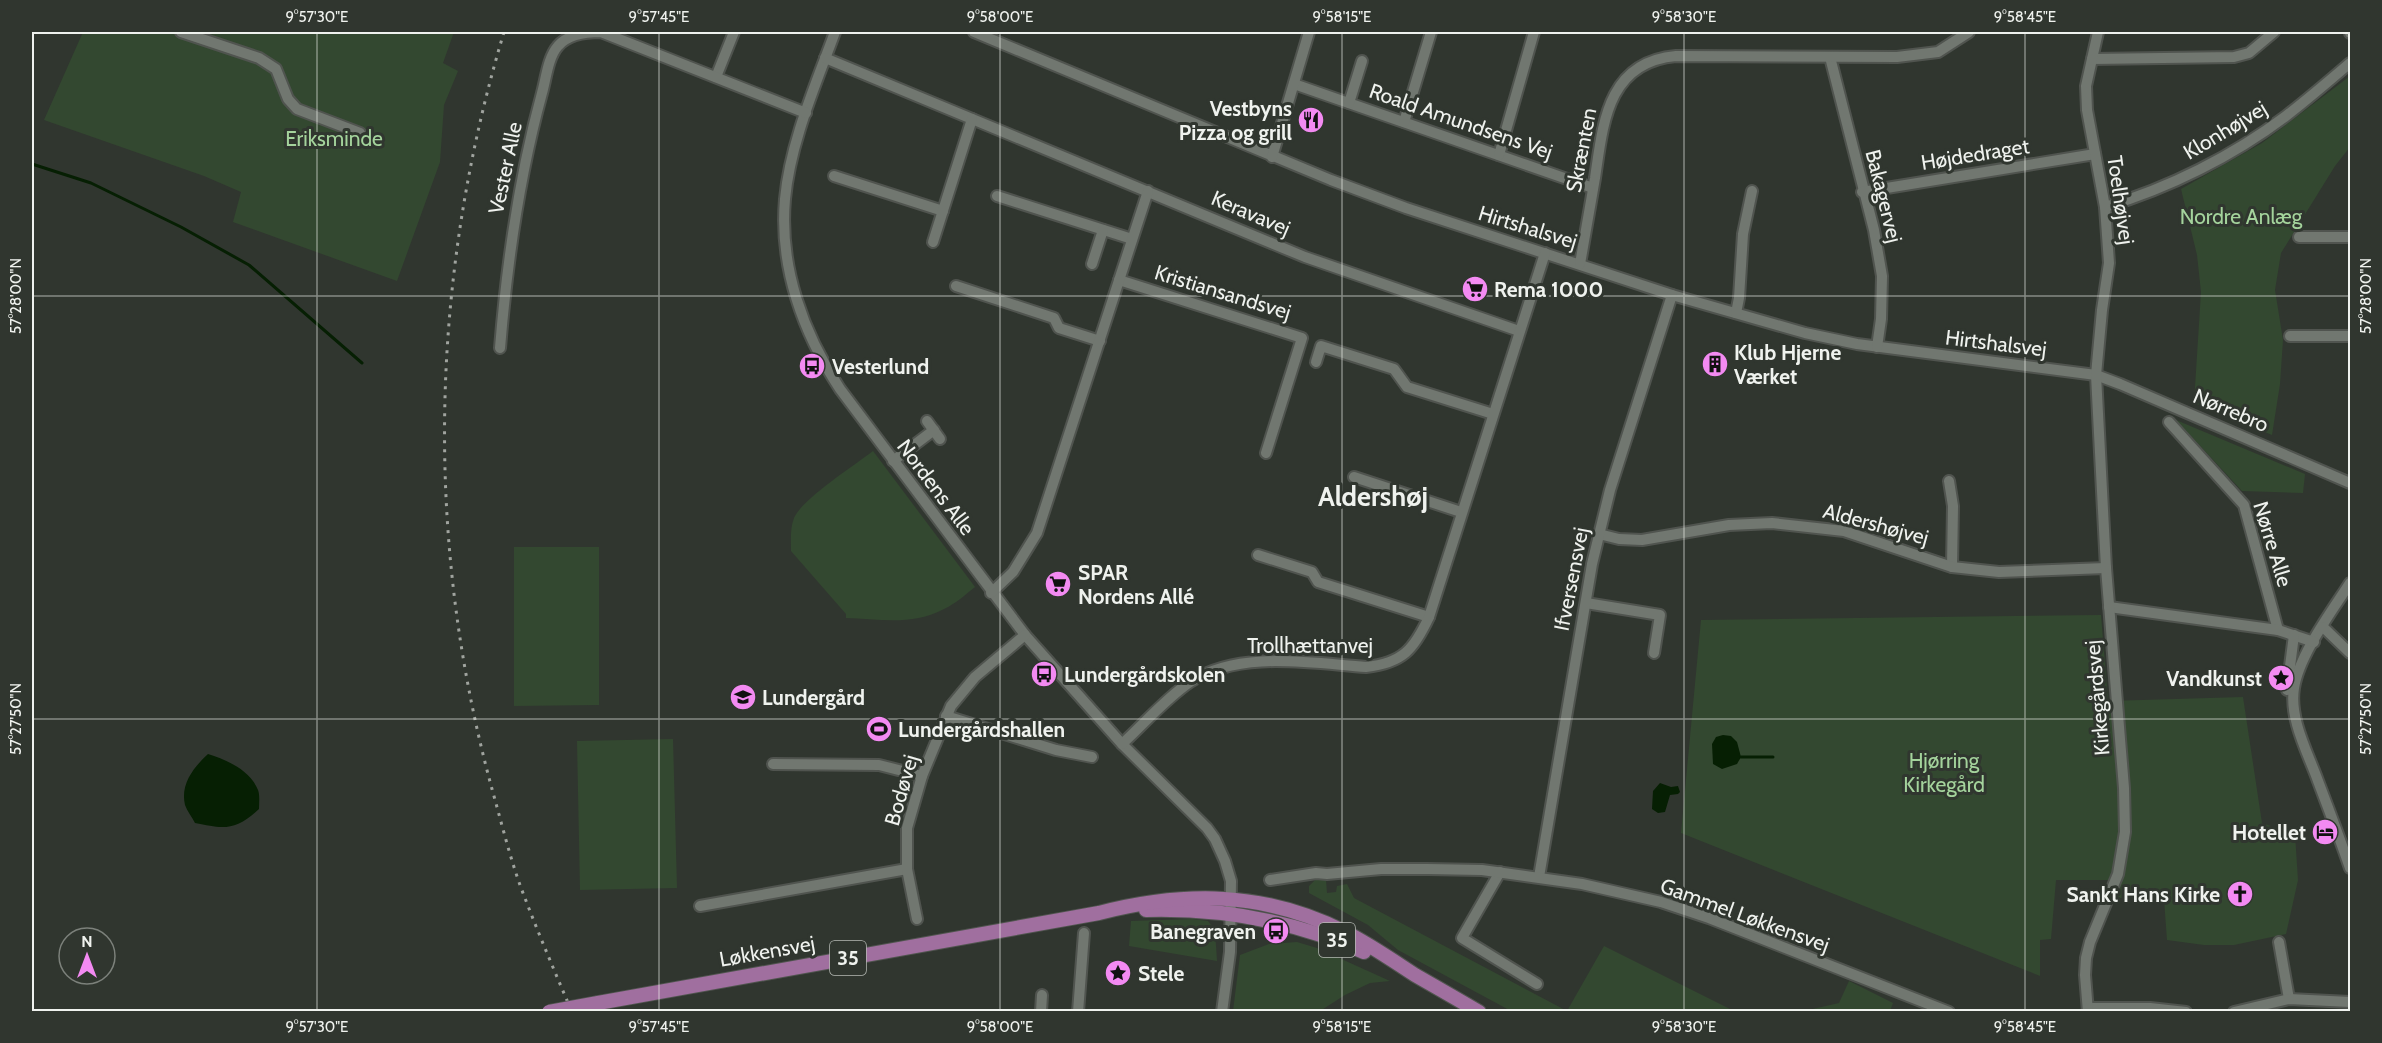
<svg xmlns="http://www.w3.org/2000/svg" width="2382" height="1043" font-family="Cabin,sans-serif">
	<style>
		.green { fill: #334830 }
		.water { fill: #061f03 }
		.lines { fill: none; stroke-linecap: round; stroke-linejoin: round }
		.stream { stroke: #061f03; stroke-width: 3 }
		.minor-casing { stroke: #50544f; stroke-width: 14 }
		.major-casing { stroke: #50544f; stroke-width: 16 }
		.minor { stroke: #717770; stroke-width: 10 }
		.major { stroke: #a06f9f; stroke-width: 14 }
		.rail { stroke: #a0a49f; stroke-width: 3; stroke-dasharray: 3 6; stroke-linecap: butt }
		.major-bridge-casing { stroke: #50544f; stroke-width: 16; stroke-linecap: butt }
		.major-bridge { stroke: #a06f9f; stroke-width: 14 }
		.ticks { fill: none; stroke: #eff2ee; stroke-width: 1.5; stroke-opacity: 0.45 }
		.labels { text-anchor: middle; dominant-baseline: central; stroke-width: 6; stroke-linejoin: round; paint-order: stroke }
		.shield { fill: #30362f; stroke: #b6bab5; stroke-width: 1.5 }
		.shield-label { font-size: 20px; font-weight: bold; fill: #eff2ee }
		.poi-label { font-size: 21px; font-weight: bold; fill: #eff2ee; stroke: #30362f; text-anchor: start }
		.street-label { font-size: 21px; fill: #eff2ee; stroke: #30362f }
		.park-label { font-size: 21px; fill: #a4d39c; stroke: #30362f }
		.district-label { font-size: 27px; font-weight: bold; fill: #eff2ee; stroke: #30362f }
		.neatline { fill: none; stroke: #eff2ee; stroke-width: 2 }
		.ticks-label { font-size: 15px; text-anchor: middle; fill: #eff2ee }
	</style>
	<rect width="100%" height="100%" fill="#30362f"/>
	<g class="green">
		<path d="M83 32H454L443 63 458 71 444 105 440 162 397 281 233 222 241 192 204 176 44 120Z"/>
		<path d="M2350 76V147L2335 166 2281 253 2275 290 2283 340 2280 384 2272 435 2194 403 2201 292 2197 255 2181 189 2262 143Z"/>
		<path d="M2176 420 2305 474 2303 493 2242 491Z"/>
		<path d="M873 451 975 587C965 595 955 604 944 609 913 626 879 619 846 618V614L791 551C791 540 790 528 794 518 802 499 855 465 873 451Z"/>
		<path d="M514 547H599V705L514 706Z"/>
		<path d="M2101 615 2108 701 2243 697 2262 823 2295 834 2298 880 2286 934 2234 945H2204L2167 940 2164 899 2118 898 2108 880H2056L2051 939 2040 940V976L1681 833 1701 620Z"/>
		<path d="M673 739 677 888 580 890 577 741Z"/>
		<path d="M1318 877 1326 880 1327 893 1336 892 1337 886 1347 884 1354 898 1567 1011 1604 946 1734 1011H1511L1398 950 1368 925 1309 893V886Z"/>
		<path d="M1192 919 1208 921 1215 930 1217 961 1129 946 1131 921Z"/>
		<path d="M1297 942 1317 948 1390 981 1370 983 1345 995 1320 1011H1233L1240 955 1269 944Z"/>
		<path d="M1849 981 1893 1003 1890 1011H1804L1839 1003Z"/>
	</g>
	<g class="water">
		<path d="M1723 735 1731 736 1737 742 1741 757 1737 764 1722 769 1713 764 1712 744 1716 737Z"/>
		<path d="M208 754C227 760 250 770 258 790 260 795 259 803 259 809 235 831 224 829 195 823 192 817 187 811 185 805 180 784 194 767 208 754Z"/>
		<path d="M1660 783 1671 787 1678 786 1680 792 1678 794 1670 795 1665 812 1658 813 1652 809 1653 791Z"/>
	</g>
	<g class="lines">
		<g class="stream">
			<path d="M32 164 91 183 181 227 249 265 362 363"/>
			<path d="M1741 757H1773"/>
		</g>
		<defs>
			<g id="minor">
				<path d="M181 32 259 58 276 69 288 99 297 109 360 133"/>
				<path d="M835 32C816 84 790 143 785 199 779 267 803 333 840 389L1025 635 1122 744 1207 828 1215 839 1225 861 1231 881 1230 952 1222 1012"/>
				<path d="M974 32 1331 180 1406 208 1672 295 1805 333 1857 344 2096 375 2120 384 2350 483"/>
				<path d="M2350 32V33"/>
				<path d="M1830 57 1874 230 1882 276 1881 319 1877 347"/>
				<path d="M825 58 1305 257 1519 331"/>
				<path d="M2092 59 2234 57 2249 53 2274 32"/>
				<path d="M716 77 734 32"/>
				<path d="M1294 84 1593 188"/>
				<path d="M1349 103 1362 61"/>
				<path d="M1404 122 1431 32"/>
				<path d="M1499 155 1534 32"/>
				<path d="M1272 157 1309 32"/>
				<path d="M834 176 943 211"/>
				<path d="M1862 192 2095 154"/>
				<path d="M997 196 1132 239"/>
				<path d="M2105 207C2169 188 2233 156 2286 116 2308 99 2329 81 2350 63"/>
				<path d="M2299 237H2350"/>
				<path d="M933 242 972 119"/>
				<path d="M1092 264 1103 230"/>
				<path d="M1580 264C1585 235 1590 206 1595 178 1603 124 1607 62 1676 56L1897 57 1938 52 1969 32"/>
				<path d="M1119 280 1302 338 1266 453"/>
				<path d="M956 286 1054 318 1059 328 1100 341"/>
				<path d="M1736 313 1739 298 1743 234 1752 191"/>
				<path d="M2290 336H2350"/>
				<path d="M500 348C507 262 519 177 542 93 546 79 548 57 558 46 568 34 586 32 601 32L806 113"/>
				<path d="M1316 362 1321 346 1394 369 1407 387 1493 414"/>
				<path d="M927 421 940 439"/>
				<path d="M2169 422 2244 505 2278 630"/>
				<path d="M893 461 934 430"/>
				<path d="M1354 477 1461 512"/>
				<path d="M1949 481 1953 506 1952 567"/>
				<path d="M1599 534 1619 539 1642 540 1729 525 1772 523 1844 531 1952 567 1999 572 2106 568"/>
				<path d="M1258 555 1312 572 1318 582 1429 617"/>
				<path d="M2350 583C2332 611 2299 655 2294 688 2289 719 2308 753 2318 781 2329 810 2340 839 2350 868"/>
				<path d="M991 593 1013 572 1037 533 1148 191"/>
				<path d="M1586 603 1660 615 1654 653"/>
				<path d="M2109 607 2278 630 2314 642"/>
				<path d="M2323 627 2350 653"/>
				<path d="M2287 690 2294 635"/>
				<path d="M946 716 1056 750 1092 757"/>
				<path d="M1122 744C1144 724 1165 699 1190 682 1239 650 1310 663 1366 667 1403 663 1414 649 1429 617L1545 253"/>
				<path d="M773 764 879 765 922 776"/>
				<path d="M1500 872 1462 938 1537 984"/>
				<path d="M1539 877 1592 564 1610 490 1672 295"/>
				<path d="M1270 880 1316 873 1327 874 1381 869H1428L1482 870 1582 884 1661 902 1709 918 1949 1012"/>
				<path d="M700 906 907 869"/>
				<path d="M917 919 907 869V828L922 776 951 706 975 677 1025 635"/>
				<path d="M2279 942 2289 999"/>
				<path d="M2088 1008H2150L2186 1012"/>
				<path d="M1041 1012 1042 995"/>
				<path d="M1078 1012 1084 933"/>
				<path d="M2088 1012 2085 975 2086 958 2090 942 2118 874 2125 832 2124 788 2106 568 2096 375 2102 310 2109 263 2105 207 2087 110 2086 86 2098 32"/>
				<path d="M2234 1012 2289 999 2350 1002"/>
			</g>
			<g id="major">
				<path d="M1146 910C1222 908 1295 921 1364 952"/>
				<path d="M598 1003 1099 913C1185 891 1263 891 1345 932 1369 944 1392 960 1415 975 1436 987 1457 999 1479 1012"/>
			</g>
		</defs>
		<use href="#minor" class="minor-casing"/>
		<use href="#major" class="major-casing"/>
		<use href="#minor" class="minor"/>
		<use href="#major" class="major"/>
		<path class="rail" d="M504 32C430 278 424 540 492 789 501 821 509 854 520 885 536 928 554 970 572 1012"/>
		<defs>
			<path id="major-bridge" d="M549 1012 598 1003"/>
		</defs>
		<use href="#major-bridge" class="major-bridge-casing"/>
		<use href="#major-bridge" class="major-bridge"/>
	</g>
	<path class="ticks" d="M317 32V1012M659 32V1012M1000 32V1012M1342 32V1012M1684 32V1012M2025 32V1012M32 296H2350M32 719H2350"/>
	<defs>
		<symbol id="restaurant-disc" viewBox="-11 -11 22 22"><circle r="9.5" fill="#f38af2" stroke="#30362f"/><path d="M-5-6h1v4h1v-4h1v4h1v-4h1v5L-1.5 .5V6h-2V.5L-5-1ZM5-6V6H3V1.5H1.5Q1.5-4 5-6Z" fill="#111"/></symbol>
		<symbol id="supermarket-disc" viewBox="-11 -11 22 22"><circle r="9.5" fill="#f38af2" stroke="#30362f"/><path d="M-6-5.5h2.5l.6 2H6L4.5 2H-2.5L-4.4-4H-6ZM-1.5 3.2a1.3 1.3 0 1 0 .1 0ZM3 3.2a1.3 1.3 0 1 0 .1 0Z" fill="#111"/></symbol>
		<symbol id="building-disc" viewBox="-11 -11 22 22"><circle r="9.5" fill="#f38af2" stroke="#30362f"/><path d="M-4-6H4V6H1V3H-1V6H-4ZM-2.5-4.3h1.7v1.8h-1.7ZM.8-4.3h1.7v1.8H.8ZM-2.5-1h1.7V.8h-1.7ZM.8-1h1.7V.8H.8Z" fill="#111"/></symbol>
		<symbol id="bus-disc" viewBox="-11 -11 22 22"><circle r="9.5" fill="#f38af2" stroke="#30362f"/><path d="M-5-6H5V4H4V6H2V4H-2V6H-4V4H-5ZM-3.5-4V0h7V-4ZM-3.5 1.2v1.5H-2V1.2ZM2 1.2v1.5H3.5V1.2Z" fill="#111"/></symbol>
		<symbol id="sight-disc" viewBox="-11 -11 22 22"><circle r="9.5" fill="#f38af2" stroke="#30362f"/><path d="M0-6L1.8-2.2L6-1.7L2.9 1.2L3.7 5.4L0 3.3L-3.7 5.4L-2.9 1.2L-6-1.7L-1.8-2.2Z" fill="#111"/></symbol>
		<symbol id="school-disc" viewBox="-11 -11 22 22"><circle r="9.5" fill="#f38af2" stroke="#30362f"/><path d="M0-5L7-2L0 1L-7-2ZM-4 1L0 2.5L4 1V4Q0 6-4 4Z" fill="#111"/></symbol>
		<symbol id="stadium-disc" viewBox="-11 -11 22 22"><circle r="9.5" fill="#f38af2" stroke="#30362f"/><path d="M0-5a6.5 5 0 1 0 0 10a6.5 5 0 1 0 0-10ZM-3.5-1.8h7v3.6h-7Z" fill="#111"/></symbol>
		<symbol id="hotel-disc" viewBox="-11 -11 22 22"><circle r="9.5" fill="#f38af2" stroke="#30362f"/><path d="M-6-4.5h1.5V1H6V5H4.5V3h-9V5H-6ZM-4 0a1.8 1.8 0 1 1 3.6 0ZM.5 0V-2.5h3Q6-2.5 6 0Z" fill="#111"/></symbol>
		<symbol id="church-disc" viewBox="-11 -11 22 22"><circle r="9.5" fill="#f38af2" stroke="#30362f"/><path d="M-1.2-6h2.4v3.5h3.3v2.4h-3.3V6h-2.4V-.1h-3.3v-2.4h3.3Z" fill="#111"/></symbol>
	</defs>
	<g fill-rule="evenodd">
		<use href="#restaurant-disc" x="1296" y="105" width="30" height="30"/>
		<use href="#supermarket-disc" x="1460" y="274" width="30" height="30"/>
		<use href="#building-disc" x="1700" y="349" width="30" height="30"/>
		<use href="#bus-disc" x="797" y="351" width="30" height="30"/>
		<use href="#supermarket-disc" x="1043" y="569" width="30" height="30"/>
		<use href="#bus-disc" x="1029" y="659" width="30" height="30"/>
		<use href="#sight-disc" x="2266" y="663" width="30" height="30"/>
		<use href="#school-disc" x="728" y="682" width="30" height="30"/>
		<use href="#stadium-disc" x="864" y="714" width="30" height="30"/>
		<use href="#hotel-disc" x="2310" y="817" width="30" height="30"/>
		<use href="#church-disc" x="2225" y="879" width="30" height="30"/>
		<use href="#bus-disc" x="1261" y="916" width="30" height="30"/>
		<use href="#sight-disc" x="1103" y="958" width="30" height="30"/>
	</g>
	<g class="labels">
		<g class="shield">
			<rect x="1319" y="923" width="36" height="34" rx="4.5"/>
			<rect x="830" y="941" width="36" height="34" rx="4.5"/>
		</g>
		<g class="shield-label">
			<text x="1337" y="940">35</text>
			<text x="848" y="958">35</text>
		</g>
		<g class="poi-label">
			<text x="1292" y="108" text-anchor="end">Vestbyns<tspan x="1292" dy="24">Pizza og grill</tspan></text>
			<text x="1494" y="289">Rema 1000</text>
			<text x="1734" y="352">Klub Hjerne<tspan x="1734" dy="24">Værket</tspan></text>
			<text x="832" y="366">Vesterlund</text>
			<text x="1078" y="572">SPAR<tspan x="1078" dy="24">Nordens Allé</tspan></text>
			<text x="1064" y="674">Lundergårdskolen</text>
			<text x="2262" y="678" text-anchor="end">Vandkunst</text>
			<text x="762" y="697">Lundergård</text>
			<text x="898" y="729">Lundergårdshallen</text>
			<text x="2306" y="832" text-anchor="end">Hotellet</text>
			<text x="2220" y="894" text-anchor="end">Sankt Hans Kirke</text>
			<text x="1256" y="931" text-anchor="end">Banegraven</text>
			<text x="1138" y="973">Stele</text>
		</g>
		<g class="street-label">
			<text transform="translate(1461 121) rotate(19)">Roald Amundsens Vej</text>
			<text transform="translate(2225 130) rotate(-31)">Klonhøjvej</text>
			<text transform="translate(1581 150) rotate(-79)">Skrænten</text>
			<text transform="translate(1975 154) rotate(-9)">Højdedraget</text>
			<text transform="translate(505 168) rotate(-78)">Vester Alle</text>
			<text transform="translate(1884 196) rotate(76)">Bakagervej</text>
			<text transform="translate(2121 200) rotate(82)">Toelhøjvej</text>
			<text transform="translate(1251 213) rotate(23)">Keravavej</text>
			<text transform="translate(1528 227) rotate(17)">Hirtshalsvej</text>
			<text transform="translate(1223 292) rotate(17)">Kristiansandsvej</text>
			<text transform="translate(1996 343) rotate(7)">Hirtshalsvej</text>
			<text transform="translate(2231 410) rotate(23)">Nørrebro</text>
			<text transform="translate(936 487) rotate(53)">Nordens Alle</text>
			<text transform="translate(1876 524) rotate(15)">Aldershøjvej</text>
			<text transform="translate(2273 544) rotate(73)">Nørre Alle</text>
			<text transform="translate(1571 579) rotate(-79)">Ifversensvej</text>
			<text x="1310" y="645">Trollhættanvej</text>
			<text transform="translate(2097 698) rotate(-95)">Kirkegårdsvej</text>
			<text transform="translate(901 790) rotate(-74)">Bodøvej</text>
			<text transform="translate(1745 915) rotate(20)">Gammel Løkkensvej</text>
			<text transform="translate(767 951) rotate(-10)">Løkkensvej</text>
		</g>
		<g class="park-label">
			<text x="334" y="138">Eriksminde</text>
			<text x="2241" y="216">Nordre Anlæg</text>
			<text x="1944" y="760">Hjørring<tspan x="1944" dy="24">Kirkegård</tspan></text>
		</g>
		<g class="district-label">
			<text x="1373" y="496">Aldershøj</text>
		</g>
	</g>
	<rect width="2382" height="1043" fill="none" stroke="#30362f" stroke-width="66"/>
	<g transform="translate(87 956)"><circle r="28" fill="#30362f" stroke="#7c817b" stroke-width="1.5"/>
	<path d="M0-4.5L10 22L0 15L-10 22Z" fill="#f38af2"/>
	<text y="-9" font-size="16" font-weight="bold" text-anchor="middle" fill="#eff2ee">N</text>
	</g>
	<rect x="33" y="33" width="2316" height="977" class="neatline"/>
	<g class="ticks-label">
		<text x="317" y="22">9°57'30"E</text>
		<text x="659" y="22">9°57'45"E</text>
		<text x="1000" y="22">9°58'00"E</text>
		<text x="1342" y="22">9°58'15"E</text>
		<text x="1684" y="22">9°58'30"E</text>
		<text x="2025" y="22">9°58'45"E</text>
		<text transform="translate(16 296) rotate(-90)" y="5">57°28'00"N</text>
		<text transform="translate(2366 296) rotate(-90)" y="5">57°28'00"N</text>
		<text transform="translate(16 719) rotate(-90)" y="5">57°27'50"N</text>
		<text transform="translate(2366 719) rotate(-90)" y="5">57°27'50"N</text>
		<text x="317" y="1032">9°57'30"E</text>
		<text x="659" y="1032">9°57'45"E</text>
		<text x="1000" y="1032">9°58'00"E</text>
		<text x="1342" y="1032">9°58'15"E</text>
		<text x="1684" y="1032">9°58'30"E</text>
		<text x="2025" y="1032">9°58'45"E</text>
	</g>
</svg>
